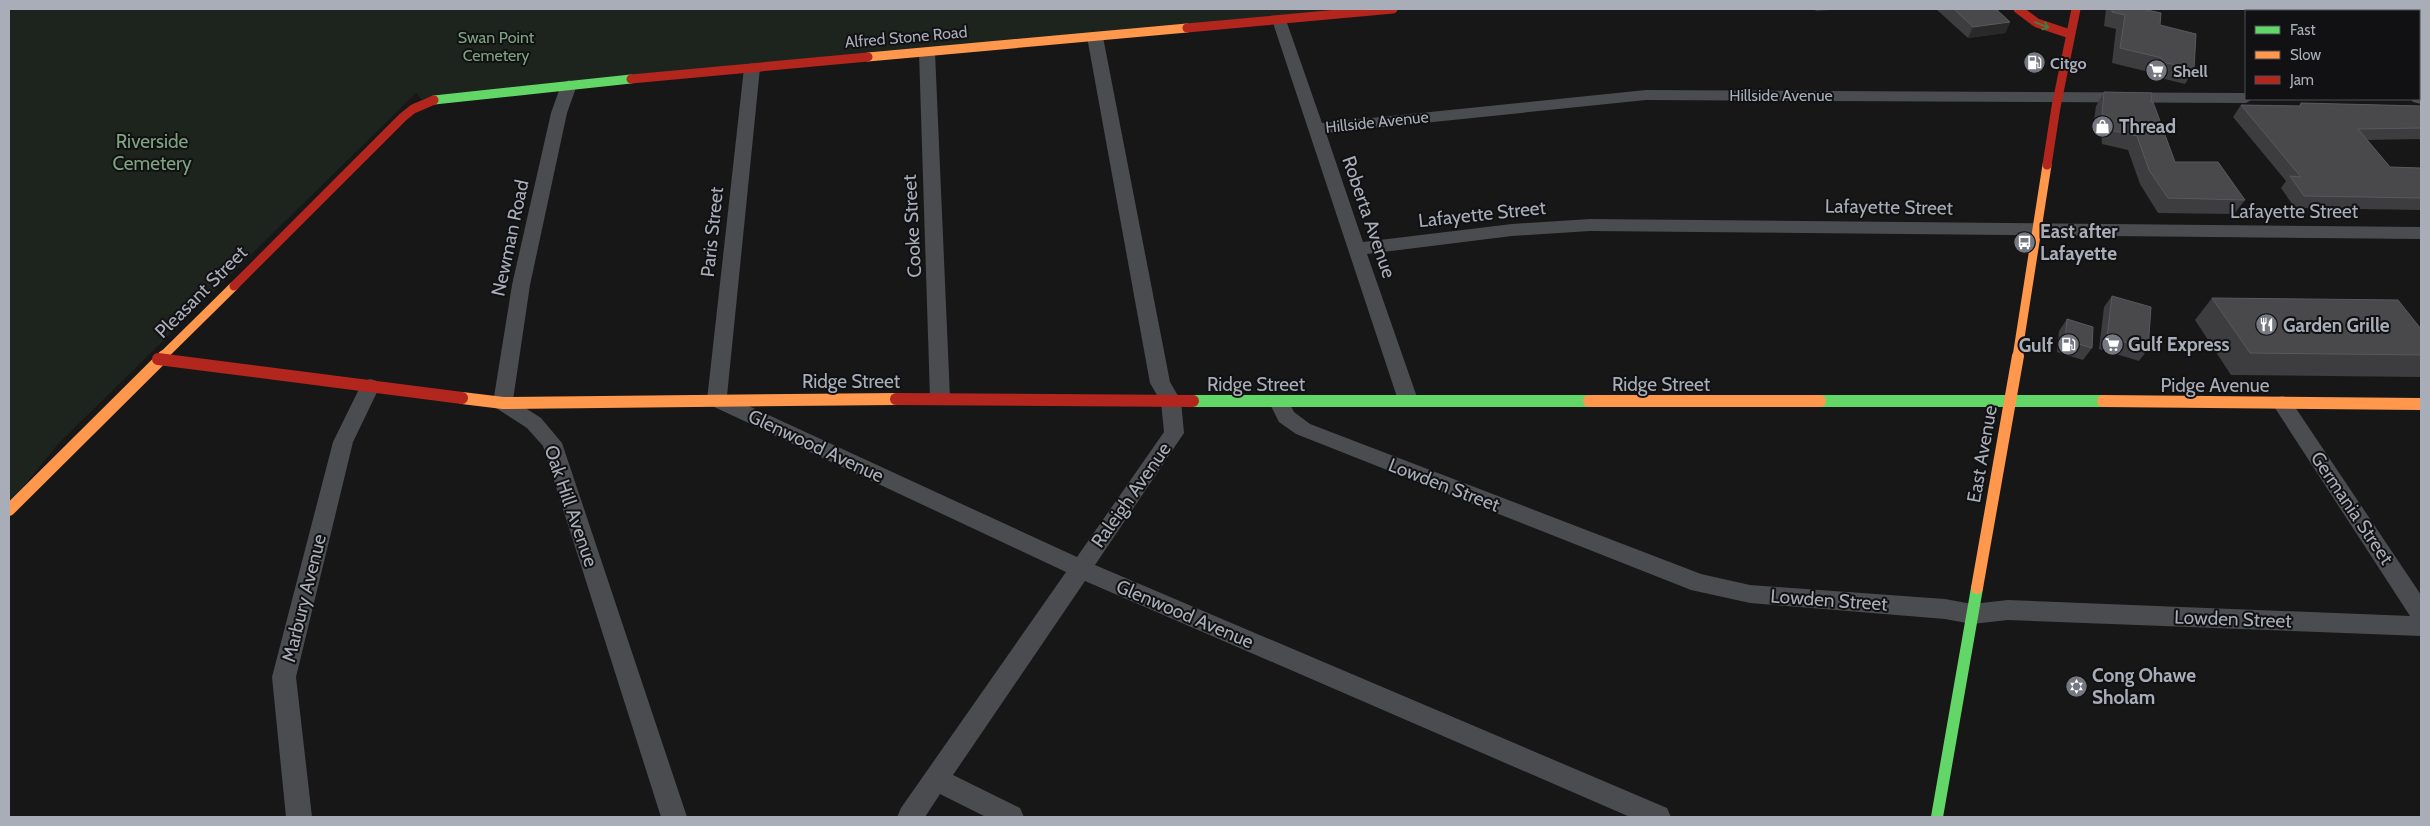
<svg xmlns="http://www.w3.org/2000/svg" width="2430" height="826" font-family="Cabin,sans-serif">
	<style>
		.green { fill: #1d241e }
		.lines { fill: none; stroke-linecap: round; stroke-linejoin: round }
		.street { fill: #4b4c50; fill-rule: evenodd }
		.fast-far1 { stroke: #63d668; stroke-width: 9 }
		.fast { stroke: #63d668; stroke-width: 12 }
		.slow-far1 { stroke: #ff974d; stroke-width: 9 }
		.slow { stroke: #ff974d; stroke-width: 12 }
		.jam-far1 { stroke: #b3261e; stroke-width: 9 }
		.jam { stroke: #b3261e; stroke-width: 12 }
		.wall { fill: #3d3d3f }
		.shaded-wall { fill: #29292a }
		.building { fill: #49494c; stroke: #58595d }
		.oneway { stroke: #3e7d42 }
		.labels { text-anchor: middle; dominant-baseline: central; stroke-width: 4; stroke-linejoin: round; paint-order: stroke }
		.far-park-label { font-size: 16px; fill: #7fa381; stroke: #111113 }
		.far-street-label { font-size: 16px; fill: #a8adb8; stroke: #111113 }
		.far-poi-label { font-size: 16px; font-weight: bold; fill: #a8adb8; stroke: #111113; text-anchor: start }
		.poi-label { font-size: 19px; font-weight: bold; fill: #a8adb8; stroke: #111113; text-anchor: start }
		.park-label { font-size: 19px; fill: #7fa381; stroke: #111113 }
		.street-label { font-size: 19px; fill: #a8adb8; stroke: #111113 }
	</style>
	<rect width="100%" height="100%" fill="#171717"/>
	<path class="green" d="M9 9H1359L421 99 416 93 58 444 9 504Z"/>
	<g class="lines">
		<g class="street">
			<path d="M1279 16 1286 20 1322 123 1646 90 2246 93V99H2253L2246 103 1646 100 1326 133 1363 242 1512 224 1590 219 2421 227V239L1590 231 1512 236 1367 254 1418 400 1415 405 1408 407 1401 405 1398 400 1272 20Z"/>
			<path d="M1095 32 1103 37 1170 382 1181 401 1184 433 1095 565 1667 808 1671 817H1630L1085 581 953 775 1020 808 1024 817H986L940 794 925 817H897L901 808 1066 572 710 405 707 400 744 68 752 63 760 68 727 396 1077 557 1164 432 1161 402 1150 383 1087 37Z"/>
			<path d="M927 47 935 52 950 398 947 403 940 405 933 403 930 398 919 52Z"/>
			<path d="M569 80 577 85 567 113 530 285 513 400 541 418 562 443 687 817H661L543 446 527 428 496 408 493 403 512 285 551 113 561 85Z"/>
			<path d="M2419 94H2421V104L2413 102 2411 99H2419Z"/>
			<path d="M370 379 377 381 380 386 353 442 296 677 312 817H286L272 677 333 442 363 381Z"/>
			<path d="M1279 395 1286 397 1294 412 1310 424 1701 574 1750 585 1945 599 1972 604 2008 600 2410 616 2275 408 2272 403 2275 398 2282 396 2289 398 2421 595V636L2008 620 1972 624 1945 619 1750 603 1691 590 1296 434 1279 422 1269 402 1272 397Z"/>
		</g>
		<path class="fast-far1" d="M434 100 631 79"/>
		<g class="fast">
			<path d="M1193 401H1589"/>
			<path d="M1820 401H2103"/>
			<path d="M1937 817 1977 588"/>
		</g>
		<g class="slow-far1">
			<path d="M868 57 1187 28"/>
			<path d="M162 357 234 286"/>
			<path d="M2017 357 2047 165"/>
		</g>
		<g class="slow">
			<path d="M462 398 503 403 896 399"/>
			<path d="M1589 401H1820"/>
			<path d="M2103 401 2421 404"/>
			<path d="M9 510 164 356"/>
			<path d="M1977 588 2018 356"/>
		</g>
		<g class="jam-far1">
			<path d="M2018 9 2037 23 2070 34"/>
			<path d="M1187 28 1393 9"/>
			<path d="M631 79 868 57"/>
			<path d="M2047 165 2056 107 2076 9"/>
			<path d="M234 286 403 117 413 109 434 100"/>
		</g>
		<g class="jam">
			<path d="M158 359 462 398"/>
			<path d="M896 399 1193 401"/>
		</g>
	</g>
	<g class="wall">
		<path d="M1814 9H1844L1816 11Z"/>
		<path d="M1936 9H1996L2010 22 2005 33 1968 38Z"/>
		<path d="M2106 9H2143L2160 25 2194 69 2185 84 2153 76V73L2112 63 2116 29 2104 26Z"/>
		<path d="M2266 9H2336L2338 11H2269Z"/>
		<path d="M2378 9H2421V48L2419 47V11H2381Z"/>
		<path d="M2104 92 2151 102 2175 162 2245 200 2234 214 2158 213 2140 184 2128 150 2102 144 2101 130 2093 128 2096 106Z"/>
		<path d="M2301 103 2421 106V141L2419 139 2367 140 2390 167 2421 168V210L2295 208 2281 188 2286 181 2233 117 2241 105 2299 106Z"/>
		<path d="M2112 296 2148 349 2139 361 2099 349 2104 307Z"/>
		<path d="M2212 298 2421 329V376L2420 377 2231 375 2195 320Z"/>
		<path d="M2067 319 2092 348 2083 360 2057 352 2059 331Z"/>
	</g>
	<path class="shaded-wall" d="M2010 22 2005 33 1968 38 1973 27Z"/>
	<g class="building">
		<path d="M1954 9H1996L2010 22 1973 27Z"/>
		<path d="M2112 9H2143L2161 13 2160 25 2196 34 2194 69 2162 62V58L2120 48 2125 15 2112 12Z"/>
		<path d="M2280 9H2336L2338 11H2279Z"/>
		<path d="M2395 9H2421V35L2419 32V11H2398Z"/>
		<path d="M2104 92 2152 93 2151 102H2153L2175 162H2218L2245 200 2168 198 2149 170 2137 136 2110 130 2109 116 2102 114Z"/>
		<path d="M2301 103 2421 106V128L2358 129 2390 167 2421 168V198L2304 196 2290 176 2301 177 2241 105 2300 106Z"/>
		<path d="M2112 296 2151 307 2148 349 2107 337Z"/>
		<path d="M2212 298 2398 300 2421 329V355L2250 353Z"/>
		<path d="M2067 319 2093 327 2092 348 2065 340Z"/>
	</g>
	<defs><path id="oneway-shaft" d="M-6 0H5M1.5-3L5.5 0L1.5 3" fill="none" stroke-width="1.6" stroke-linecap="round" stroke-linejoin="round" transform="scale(1.25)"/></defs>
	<use class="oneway" href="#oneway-shaft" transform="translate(2042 25) rotate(23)"/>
	<defs>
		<symbol id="fuel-disc" viewBox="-11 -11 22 22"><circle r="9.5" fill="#757880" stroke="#111113"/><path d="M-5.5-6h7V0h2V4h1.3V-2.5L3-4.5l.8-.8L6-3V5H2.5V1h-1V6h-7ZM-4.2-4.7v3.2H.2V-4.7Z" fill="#fff"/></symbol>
		<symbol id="supermarket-disc" viewBox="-11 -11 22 22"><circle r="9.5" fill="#757880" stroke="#111113"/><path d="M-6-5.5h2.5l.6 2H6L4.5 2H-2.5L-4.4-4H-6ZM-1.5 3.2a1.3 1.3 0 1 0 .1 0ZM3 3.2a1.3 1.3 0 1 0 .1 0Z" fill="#fff"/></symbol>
		<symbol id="shop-disc" viewBox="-11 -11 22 22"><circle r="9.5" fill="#757880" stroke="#111113"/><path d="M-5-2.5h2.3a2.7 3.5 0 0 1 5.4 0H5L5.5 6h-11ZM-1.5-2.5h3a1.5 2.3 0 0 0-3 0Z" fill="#fff"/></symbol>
		<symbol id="bus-disc" viewBox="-11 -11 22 22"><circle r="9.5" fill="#757880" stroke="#111113"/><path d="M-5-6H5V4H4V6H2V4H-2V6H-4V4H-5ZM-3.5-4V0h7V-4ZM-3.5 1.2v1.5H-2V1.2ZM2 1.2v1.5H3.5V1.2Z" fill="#fff"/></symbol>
		<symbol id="restaurant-disc" viewBox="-11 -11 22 22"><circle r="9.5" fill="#757880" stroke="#111113"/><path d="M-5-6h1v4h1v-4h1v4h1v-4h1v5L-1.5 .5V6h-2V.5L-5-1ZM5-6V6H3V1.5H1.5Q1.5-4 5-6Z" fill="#fff"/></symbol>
		<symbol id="synagogue-disc" viewBox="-11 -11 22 22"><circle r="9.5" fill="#757880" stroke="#111113"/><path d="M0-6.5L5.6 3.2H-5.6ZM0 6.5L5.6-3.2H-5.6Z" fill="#fff"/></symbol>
	</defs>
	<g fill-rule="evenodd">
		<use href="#fuel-disc" x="2022" y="50" width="25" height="25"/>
		<use href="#supermarket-disc" x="2144" y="58" width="25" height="25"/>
		<use href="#shop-disc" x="2090" y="114" width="25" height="25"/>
		<use href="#bus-disc" x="2012" y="230" width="25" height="25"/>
		<use href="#restaurant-disc" x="2254" y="312" width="25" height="25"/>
		<use href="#supermarket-disc" x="2100" y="332" width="25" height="25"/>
		<use href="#fuel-disc" x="2056" y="332" width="25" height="25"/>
		<use href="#synagogue-disc" x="2064" y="674" width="25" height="25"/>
	</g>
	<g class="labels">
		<g class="far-park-label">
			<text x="496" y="37">Swan Point<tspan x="496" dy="18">Cemetery</tspan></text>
		</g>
		<g class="far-street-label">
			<text transform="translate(906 37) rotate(-5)">Alfred Stone Road</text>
			<text x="1781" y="95">Hillside Avenue</text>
			<text transform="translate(1377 122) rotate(-6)">Hillside Avenue</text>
		</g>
		<g class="far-poi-label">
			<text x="2050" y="63">Citgo</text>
			<text x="2173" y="71">Shell</text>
		</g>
		<g class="poi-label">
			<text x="2119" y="126">Thread</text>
			<text x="2040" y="231">East after<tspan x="2040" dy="22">Lafayette</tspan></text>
			<text x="2283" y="325">Garden Grille</text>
			<text x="2128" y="344">Gulf Express</text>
			<text x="2053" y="345" text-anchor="end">Gulf</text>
			<text x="2092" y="675">Cong Ohawe<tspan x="2092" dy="22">Sholam</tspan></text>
		</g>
		<g class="park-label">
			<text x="152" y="141">Riverside<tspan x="152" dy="22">Cemetery</tspan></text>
		</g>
		<g class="street-label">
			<text transform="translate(1889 207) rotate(1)">Lafayette Street</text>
			<text x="2294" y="211">Lafayette Street</text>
			<text transform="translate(1482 214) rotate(-6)">Lafayette Street</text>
			<text transform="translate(1369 217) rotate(71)">Roberta Avenue</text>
			<text transform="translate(912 226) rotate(-93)">Cooke Street</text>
			<text transform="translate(712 232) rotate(-84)">Paris Street</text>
			<text transform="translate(510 238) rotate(-78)">Newman Road</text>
			<text transform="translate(201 292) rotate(-45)">Pleasant Street</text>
			<text x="851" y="381">Ridge Street</text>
			<text x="1256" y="384">Ridge Street</text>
			<text x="1661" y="384">Ridge Street</text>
			<text x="2215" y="385">Pidge Avenue</text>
			<text transform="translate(816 446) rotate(25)">Glenwood Avenue</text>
			<text transform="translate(1982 454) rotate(-80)">East Avenue</text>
			<text transform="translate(1444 485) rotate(21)">Lowden Street</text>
			<text transform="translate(1131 495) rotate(-55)">Raleigh Avenue</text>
			<text transform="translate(571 506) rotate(71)">Oak Hill Avenue</text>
			<text transform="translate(2352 508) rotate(56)">Germania Street</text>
			<text transform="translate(304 598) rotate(-76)">Marbury Avenue</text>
			<text transform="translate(1829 600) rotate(4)">Lowden Street</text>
			<text transform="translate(1185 614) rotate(23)">Glenwood Avenue</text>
			<text transform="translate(2233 619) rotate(2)">Lowden Street</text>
		</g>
	</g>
	<rect width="2430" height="826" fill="none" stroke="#a8adb8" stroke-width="20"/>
	<rect x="2245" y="10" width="175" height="90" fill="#111113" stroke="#4d4f55"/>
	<rect x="2255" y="26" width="25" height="8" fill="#63d668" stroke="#4d4f55"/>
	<text x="2290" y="35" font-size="15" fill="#a8adb8">Fast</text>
	<rect x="2255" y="51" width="25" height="8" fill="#ff974d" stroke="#4d4f55"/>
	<text x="2290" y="60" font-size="15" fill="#a8adb8">Slow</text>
	<rect x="2255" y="76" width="25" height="8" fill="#b3261e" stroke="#4d4f55"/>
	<text x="2290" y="85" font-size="15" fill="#a8adb8">Jam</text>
</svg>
